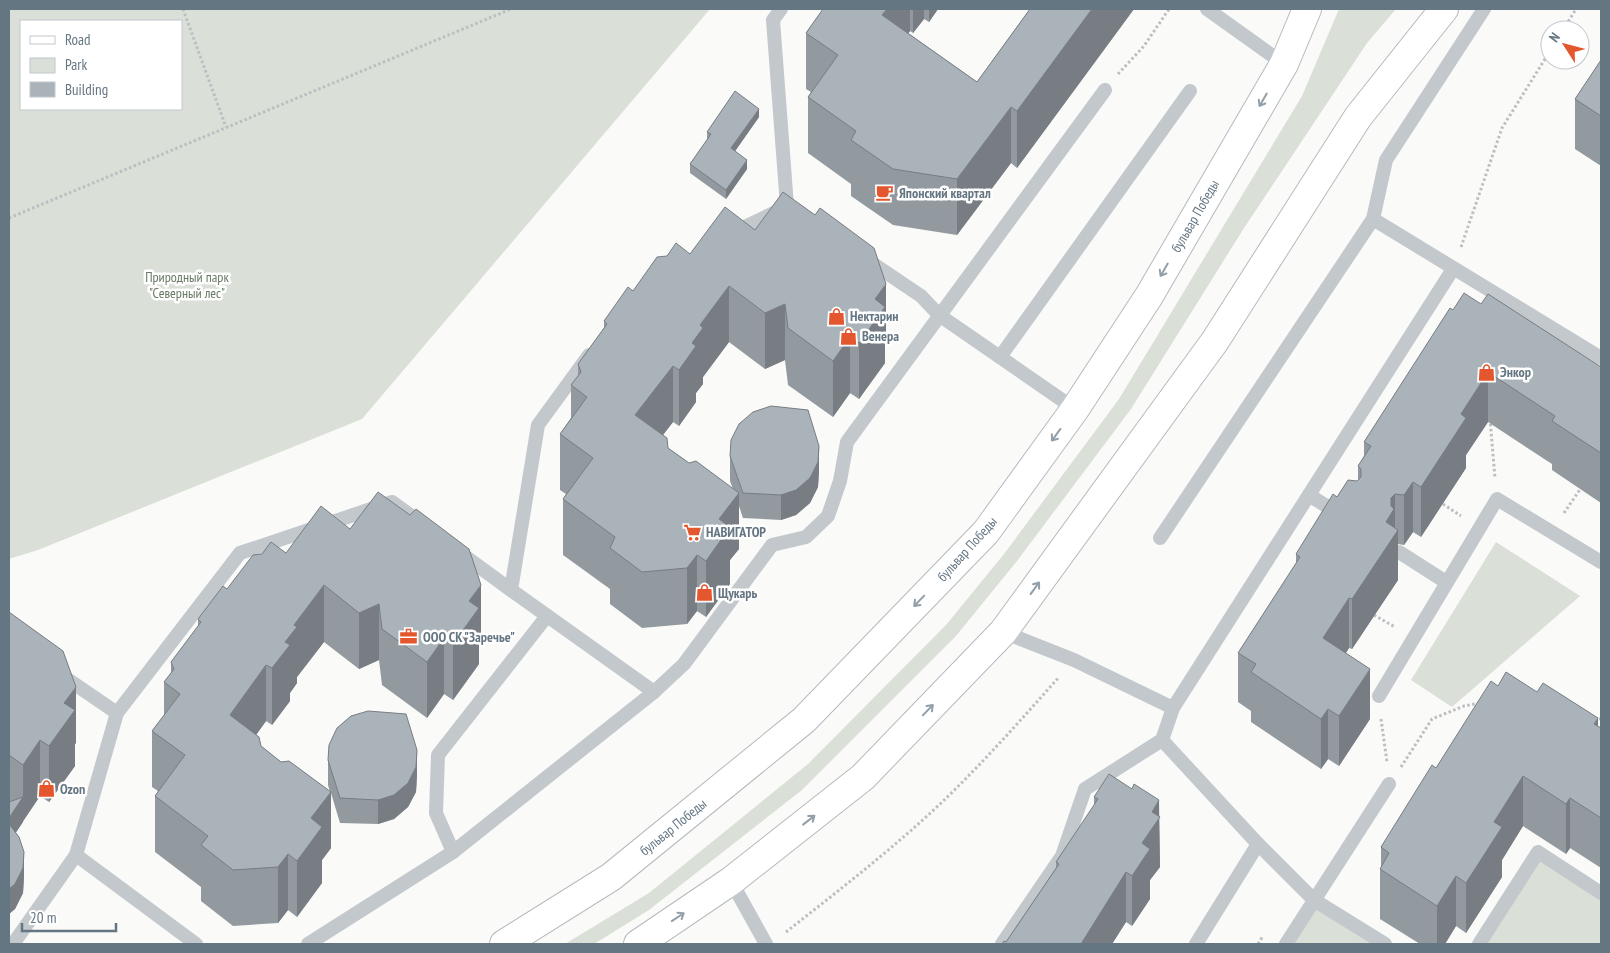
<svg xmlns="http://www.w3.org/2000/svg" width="1610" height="953" font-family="'PT Sans Narrow',sans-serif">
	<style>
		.green { fill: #dadfd7; fill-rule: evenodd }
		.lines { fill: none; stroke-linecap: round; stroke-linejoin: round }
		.primary-casing { stroke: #b5babe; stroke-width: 30 }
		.path { stroke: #bbbfc2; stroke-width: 3; stroke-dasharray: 2.5 2.5; stroke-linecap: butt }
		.lane { stroke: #c3c8cc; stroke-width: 14 }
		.primary { stroke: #fff; stroke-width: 28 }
		.wall { fill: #929a9f }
		.shaded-wall { fill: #777d82 }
		.building { fill: #aab3b9; stroke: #777d82 }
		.oneway { stroke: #939fa8 }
		.labels { text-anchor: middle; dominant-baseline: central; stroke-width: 5; stroke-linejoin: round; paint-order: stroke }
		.poi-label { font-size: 14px; font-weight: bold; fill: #657683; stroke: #fff; text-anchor: start }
		.street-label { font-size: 14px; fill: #657683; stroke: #fff }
		.park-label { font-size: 14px; fill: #687a64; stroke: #fff }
	</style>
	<rect width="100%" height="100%" fill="#fafaf8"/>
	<g class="green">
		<path d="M9 9H710L362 419 38 550 9 559ZM21 21H181V109H21Z"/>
		<path d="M1339 9H1396L1367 43 1244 228 1131 409 1017 561 956 636 802 790 649 910 594 944H565L649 893 808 764 946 625 1004 554 1119 399 1302 96Z"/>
		<path d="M1496 542 1580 596 1452 707 1411 680Z"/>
		<path d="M1538 852 1601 893V944H1479Z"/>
		<path d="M1314 900 1385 944H1286Z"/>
	</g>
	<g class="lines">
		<defs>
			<g id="primary">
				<path d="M504 944 611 877 804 720 986 532 1075 409 1149 296 1284 64 1307 9"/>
				<path d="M638 944 731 881 863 777 1003 632 1215 341 1358 117 1444 9"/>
			</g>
		</defs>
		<use href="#primary" class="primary-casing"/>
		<g class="path">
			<path d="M183 9 226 127"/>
			<path d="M1563 30 1576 9"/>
			<path d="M1118 74 1144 46 1169 9"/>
			<path d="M9 218 511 9"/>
			<path d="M1461 247 1502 128 1550 51"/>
			<path d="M1490 419 1495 478"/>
			<path d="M1443 504 1461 516"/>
			<path d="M1564 513 1583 485"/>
			<path d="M1374 615 1395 627"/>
			<path d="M1594 718 1601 719"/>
			<path d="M1381 719 1387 762"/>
			<path d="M1401 767 1432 719 1464 706 1480 703"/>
			<path d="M786 932C838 891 890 851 939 805 981 765 1020 721 1059 677"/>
			<path d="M1258 944 1263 936"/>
		</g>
		<g class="lane">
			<path d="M781 9 773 20 787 206 792 210"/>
			<path d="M1207 9 1284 64"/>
			<path d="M1373 219 1601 358"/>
			<path d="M732 233 780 210"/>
			<path d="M866 259 921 296 939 315 1075 409"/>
			<path d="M589 355 538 425 511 590 654 692"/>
			<path d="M1000 357 1190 91"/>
			<path d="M1309 495 1342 516"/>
			<path d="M1160 538 1373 219 1386 160 1484 9"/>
			<path d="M459 552 511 590"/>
			<path d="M1399 552 1446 582"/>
			<path d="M1003 632 1074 660 1173 708"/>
			<path d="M60 674 117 713"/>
			<path d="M1379 696 1497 499 1601 562"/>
			<path d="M1162 740 1258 844 1314 900 1385 944"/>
			<path d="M453 852 436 813 438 755 547 616"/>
			<path d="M731 881 766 944"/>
			<path d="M13 944 76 855"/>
			<path d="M196 944 76 855 117 713 240 553 392 502 424 525"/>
			<path d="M308 944 453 852 654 692 684 664 772 545 806 537 828 516 840 481 847 442 1105 90"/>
			<path d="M1002 944 1062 856 1085 789 1162 740 1173 708 1453 269"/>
			<path d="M1196 944 1258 844"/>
			<path d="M1286 944 1389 784"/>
			<path d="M1479 944 1538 852 1601 893"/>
		</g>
		<use href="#primary" class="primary"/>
	</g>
	<g class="wall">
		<path d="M823 9H938L929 22 924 19 913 33 910 31 908 33 977 82 1030 9H1134L1017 168 1011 163 957 235 893 225 851 196V184L808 153V97L811 92 806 89V33Z"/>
		<path d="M1601 60V166L1575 149V99Z"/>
		<path d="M759 117 735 151 747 169 726 199 690 173V164L707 140V132Z"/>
		<path d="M815 215 886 340 885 342V363L859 399 850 393 833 417 788 385 785 360 765 369 729 342 703 377V384L696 393V402L679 426 673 422 663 435 668 448 689 463 733 489 730 481V456L819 471 818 487 810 503 796 515 781 520 743 518 739 506V549L730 560V584L706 617 697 611 687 624 642 628 610 604V589L563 555V499L566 494 560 490V434L571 418V385L578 377V364L604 328V321L633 291 690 254 755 230Z"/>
		<path d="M1481 304 1601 367V503L1552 470V464L1488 422 1466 455V468L1421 537 1413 532 1404 545 1398 544V580L1352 649 1349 648 1346 653 1370 719 1339 766 1328 759 1321 769 1251 722V711L1238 702V653L1296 564V554L1337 497 1358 480V466L1364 456V442L1453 310Z"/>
		<path d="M286 553 481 641 479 643V664L453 700 444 694 427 718 382 685 379 660 359 669 324 642 297 677V683L290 693V701L272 725 266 721 256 735 261 746 281 762 330 792 328 785V760L417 775 416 792 408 807 394 819 378 824 340 823 331 793V848L322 860V883L297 917 288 910 278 923 233 926 201 901V887L155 852V796L158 791 152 787V731L164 715V682L171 674V662L198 626V619L227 589Z"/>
		<path d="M9 612 76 743 75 744V766L49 802 40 796 16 832 24 877 23 893 15 909 9 914Z"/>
		<path d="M1498 686 1537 692 1601 728V868L1570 848 1566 854 1523 826 1502 860V877L1466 933 1456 926 1445 944H1420L1380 919V869L1381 867V847L1436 768Z"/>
		<path d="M1094 797 1159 816 1160 867 1150 880V899L1132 926 1126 922 1112 944H1002L1006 942 1056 868V862L1094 806Z"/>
	</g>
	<g class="shaded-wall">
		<path d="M887 9H910V31L882 71V15Z"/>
		<path d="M913 9H924V19L913 33Z"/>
		<path d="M929 9H938L929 22Z"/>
		<path d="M1092 9H1134L1017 168V111Z"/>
		<path d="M1011 107V163L957 235V179Z"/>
		<path d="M759 109V117L731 157V148Z"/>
		<path d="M747 160V169L726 199V190Z"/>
		<path d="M886 284V340L885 342V363L859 399V343L875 299Z"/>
		<path d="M729 286V342L703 377V384L696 393V402L679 426V370L700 325Z"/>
		<path d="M785 304V360L765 369V313Z"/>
		<path d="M850 337V393L833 417V361Z"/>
		<path d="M673 366V422L635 471V415Z"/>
		<path d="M1488 372V422L1466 455V468L1421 537V487L1461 414Z"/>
		<path d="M819 446V471L818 487 810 503 796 515 781 520V495Z"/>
		<path d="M1413 482V532L1404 545V495Z"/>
		<path d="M739 493V549L730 560V584L706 617V561L719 519Z"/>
		<path d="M1395 494V533L1398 530V580L1352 649V599L1391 498Z"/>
		<path d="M697 555V611L687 624V568Z"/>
		<path d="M324 585V642L297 677V683L290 693V701L272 725V668L294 625Z"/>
		<path d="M481 585V641L479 643V664L453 700V644L469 601Z"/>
		<path d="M1349 598V648L1323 688V638Z"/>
		<path d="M379 604V660L359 669V613Z"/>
		<path d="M444 638V694L427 718V662Z"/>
		<path d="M266 665V721L230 771V715Z"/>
		<path d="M1370 669V719L1339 766V716Z"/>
		<path d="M76 687V743L75 744V766L49 802V746L64 703Z"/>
		<path d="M1328 709V759L1321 769V719Z"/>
		<path d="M1598 718V768L1594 724Z"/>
		<path d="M40 740V796L23 821V765Z"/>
		<path d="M417 750V775L416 792 408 807 394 819 378 824V800Z"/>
		<path d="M1523 776V826L1502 860V877L1466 933V883L1494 822Z"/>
		<path d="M331 792V848L322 860V883L297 917V861L311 818Z"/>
		<path d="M23 797V822L9 843V818Z"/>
		<path d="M1570 798V848L1566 854V804Z"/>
		<path d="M1159 800 1160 867 1150 880V899L1132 926V876L1152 812Z"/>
		<path d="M24 852V877L23 893 15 909 9 914V889Z"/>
		<path d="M288 854V910L278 923V867Z"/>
		<path d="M1126 872V922L1112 944H1080Z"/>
		<path d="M1456 876V926L1445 944H1437V906Z"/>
	</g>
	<g class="building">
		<path d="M823 9H887L882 15 977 82 1030 9H1092L1017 111 1011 107 957 179 893 169 851 140 856 131 808 97 838 55 806 33Z"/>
		<path d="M1601 60V116L1575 99Z"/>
		<path d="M735 91 759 109 731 148 747 160 726 190 690 164 711 134 707 132Z"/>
		<path d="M783 192 815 215 820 208 874 248 886 284 875 299 885 307 859 343 850 337 833 361 788 328 785 304 765 313 729 286 700 325 703 328 692 343 696 346 679 370 673 366 635 415 667 438 668 448 689 463 696 461 739 493 719 519 730 527 706 561 697 555 687 568 642 572 610 548 615 537 563 499 593 458 560 434 587 397 571 385 581 372 578 364 607 324 604 321 628 287 633 291 657 257 667 256 676 243 690 254 725 207 755 230Z"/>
		<path d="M1464 293 1481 304 1488 294 1601 367V453L1552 421 1555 416 1488 372 1461 414 1466 418 1421 487 1413 482 1404 495 1395 494 1391 498V506L1394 509 1386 522 1398 530 1352 599 1349 598 1323 638 1370 669 1339 716 1328 709 1321 719 1251 672 1256 664 1238 653 1300 557 1296 554 1333 494 1337 497 1348 480 1357 481 1361 477V469L1358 466 1371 446 1364 442 1450 308 1453 310Z"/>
		<path d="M771 406 808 410 819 446 818 462 810 478 796 490 781 495 743 493 730 456 731 440 739 424 753 412Z"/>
		<path d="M378 492 410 515 416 509 469 549 481 585 469 601 479 608 453 644 444 638 427 662 382 629 379 604 359 613 324 585 294 625 297 627 285 642 290 645 272 668 266 665 230 715 259 737 261 746 281 762 289 761 331 792 311 818 322 827 297 861 288 854 278 867 233 870 201 845 208 836 155 796 185 755 152 731 180 694 164 682 174 669 171 662 201 622 198 619 223 586 227 589 253 555 262 554 271 542 286 553 321 506 350 529Z"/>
		<path d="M9 612 63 651 76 687 64 703 75 710 49 746 40 740 23 765 9 755Z"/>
		<path d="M1506 672 1537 692 1543 683 1598 718 1594 724 1601 728V818L1570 798 1566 804 1523 776 1494 822 1502 827 1466 883 1456 876 1437 906 1380 869 1389 853 1381 847 1432 765 1436 768 1491 681 1498 686Z"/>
		<path d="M368 711 406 714 417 750 416 767 408 783 394 795 378 800 340 798 328 760 329 745 337 728 351 716Z"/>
		<path d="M1109 774 1132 789 1134 784 1159 800 1152 812 1160 817 1142 843 1150 849 1132 876 1126 872 1081 944H1002L1004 941 1006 942 1059 864 1056 862 1098 799 1094 797Z"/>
		<path d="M23 797 9 818V802Z"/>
		<path d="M9 824 19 837 24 852 23 868 15 884 9 889Z"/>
	</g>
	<defs><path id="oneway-shaft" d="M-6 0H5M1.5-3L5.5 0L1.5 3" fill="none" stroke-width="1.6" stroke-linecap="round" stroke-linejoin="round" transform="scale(1.25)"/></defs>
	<g class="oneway">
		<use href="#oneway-shaft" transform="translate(1263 100) rotate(120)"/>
		<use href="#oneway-shaft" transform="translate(1164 270) rotate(120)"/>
		<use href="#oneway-shaft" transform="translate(1056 435) rotate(126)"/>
		<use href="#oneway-shaft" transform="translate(1035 588) rotate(-54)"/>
		<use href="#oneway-shaft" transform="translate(919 601) rotate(134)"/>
		<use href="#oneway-shaft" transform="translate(928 710) rotate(-46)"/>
		<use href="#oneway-shaft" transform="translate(809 820) rotate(-38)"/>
		<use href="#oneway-shaft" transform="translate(678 917) rotate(-34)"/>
	</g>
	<defs>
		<symbol id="cafe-bare" viewBox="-9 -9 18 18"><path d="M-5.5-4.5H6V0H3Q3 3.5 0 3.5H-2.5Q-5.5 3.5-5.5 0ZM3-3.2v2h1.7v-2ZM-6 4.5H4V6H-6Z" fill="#e4572e" stroke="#fff" stroke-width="2.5" paint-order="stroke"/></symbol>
		<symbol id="shop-bare" viewBox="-9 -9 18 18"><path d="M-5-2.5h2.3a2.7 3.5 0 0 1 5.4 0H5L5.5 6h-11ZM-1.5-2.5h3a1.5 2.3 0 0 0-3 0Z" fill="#e4572e" stroke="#fff" stroke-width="2.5" paint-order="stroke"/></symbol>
		<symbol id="supermarket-bare" viewBox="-9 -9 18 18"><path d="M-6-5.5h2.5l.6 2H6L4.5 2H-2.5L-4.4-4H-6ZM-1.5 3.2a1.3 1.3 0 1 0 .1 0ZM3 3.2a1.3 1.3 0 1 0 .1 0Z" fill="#e4572e" stroke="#fff" stroke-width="2.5" paint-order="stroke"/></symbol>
		<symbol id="office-bare" viewBox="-9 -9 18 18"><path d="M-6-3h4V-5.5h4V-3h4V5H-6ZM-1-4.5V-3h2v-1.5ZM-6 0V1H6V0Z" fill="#e4572e" stroke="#fff" stroke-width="2.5" paint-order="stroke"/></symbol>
	</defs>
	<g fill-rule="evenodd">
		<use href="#cafe-bare" x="872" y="180" width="25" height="25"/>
		<use href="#shop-bare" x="824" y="304" width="25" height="25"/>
		<use href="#shop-bare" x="836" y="324" width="25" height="25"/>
		<use href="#shop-bare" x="1474" y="360" width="25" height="25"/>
		<use href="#supermarket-bare" x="680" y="520" width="25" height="25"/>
		<use href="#shop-bare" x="692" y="580" width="25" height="25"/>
		<use href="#office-bare" x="396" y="624" width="25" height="25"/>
		<use href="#shop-bare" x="34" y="776" width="25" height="25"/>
	</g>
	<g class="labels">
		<g class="poi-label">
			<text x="899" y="193">Японский квартал</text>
			<text x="850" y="316">Нектарин</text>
			<text x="862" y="336">Венера</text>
			<text x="1500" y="372">Энкор</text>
			<text x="706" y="532">НАВИГАТОР</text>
			<text x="718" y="593">Щукарь</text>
			<text x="423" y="637">ООО СК "Заречье"</text>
			<text x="60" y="789">Ozon</text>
		</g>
		<g class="street-label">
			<text transform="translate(1195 216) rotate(-60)">бульвар Победы</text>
			<text transform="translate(967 549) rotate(-48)">бульвар Победы</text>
			<text transform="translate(673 827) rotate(-39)">бульвар Победы</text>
		</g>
		<g class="park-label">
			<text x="187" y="277">Природный парк<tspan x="187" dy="16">"Северный лес"</tspan></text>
		</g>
	</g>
	<rect width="1610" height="953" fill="none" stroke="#657683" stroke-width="20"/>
	<rect x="20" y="20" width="162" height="90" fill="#ffffff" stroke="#c1c8cd"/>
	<rect x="30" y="36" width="25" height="8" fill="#ffffff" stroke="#c1c8cd"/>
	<text x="65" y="45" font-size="15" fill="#657683">Road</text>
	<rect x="30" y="58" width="25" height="15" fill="#dadfd7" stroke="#c1c8cd"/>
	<text x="65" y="70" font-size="15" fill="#657683">Park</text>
	<rect x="30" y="82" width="25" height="15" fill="#aab3b9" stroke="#c1c8cd"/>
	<text x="65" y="95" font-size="15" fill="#657683">Building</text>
	<g transform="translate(1565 45) rotate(306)"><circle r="24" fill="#ffffff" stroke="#c1c8cd"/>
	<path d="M0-4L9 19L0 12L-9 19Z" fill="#e4572e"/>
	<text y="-8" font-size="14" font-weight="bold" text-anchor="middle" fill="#657683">N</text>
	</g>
	<path d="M22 923v8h94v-8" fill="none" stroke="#657683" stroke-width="2.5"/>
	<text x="30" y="923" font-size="15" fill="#657683" stroke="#ffffff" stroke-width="4" paint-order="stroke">20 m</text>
</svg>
